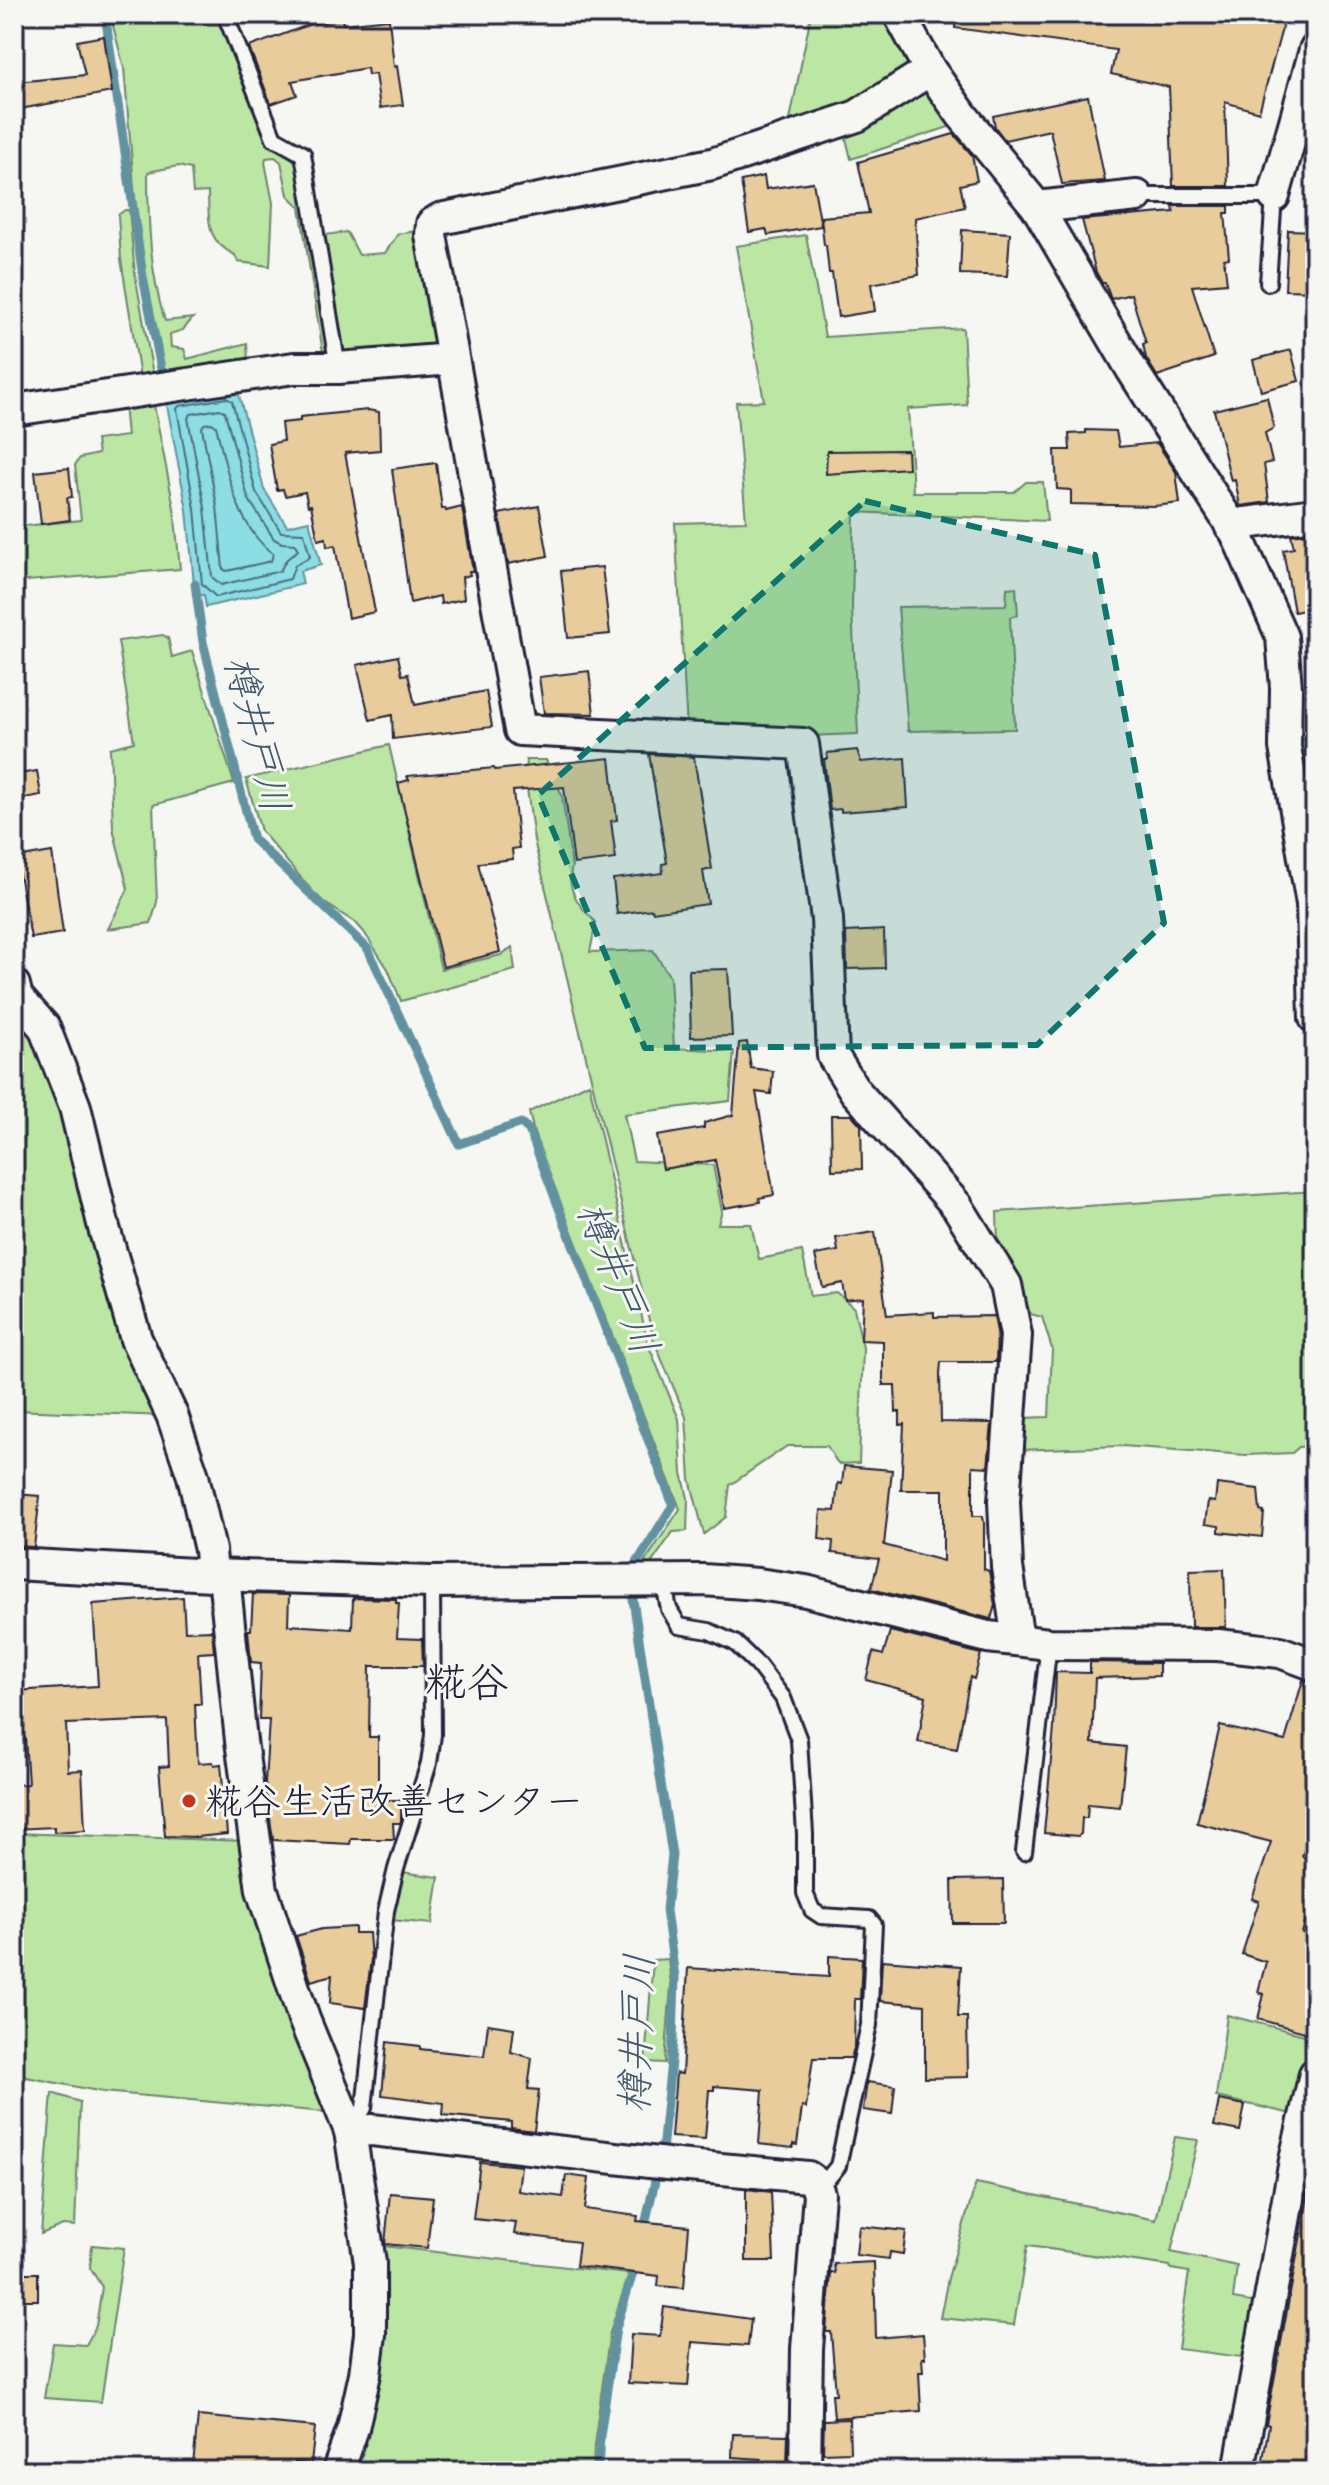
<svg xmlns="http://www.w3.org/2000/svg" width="1329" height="2485" font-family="Caveat,'Klee One',sans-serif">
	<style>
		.green { fill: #bbe6a3; stroke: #6e846f; stroke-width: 2 }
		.water { fill: #8cdde4; stroke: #6292a0; stroke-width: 2 }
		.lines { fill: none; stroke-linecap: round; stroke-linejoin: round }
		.shore { stroke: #4c6d7f; stroke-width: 2 }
		.stream { stroke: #6292a0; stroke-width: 9 }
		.building { fill: #e8cc9c; stroke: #22223b; stroke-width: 2 }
		.lane-casing { stroke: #22223b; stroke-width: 20 }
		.street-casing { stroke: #22223b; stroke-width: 36 }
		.lane { stroke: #f6f6f2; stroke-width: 14 }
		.street { stroke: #f6f6f2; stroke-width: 30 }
		.marked { fill: #0f766e; fill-opacity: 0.2; stroke: #0f766e; stroke-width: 6; stroke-dasharray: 16 10; stroke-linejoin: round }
		.poi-dot { fill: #c8321e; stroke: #f6f6f2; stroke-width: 3 }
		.labels { text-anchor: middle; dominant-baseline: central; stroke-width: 6; stroke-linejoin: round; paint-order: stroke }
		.poi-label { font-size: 38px; fill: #22223b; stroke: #f6f6f2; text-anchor: start }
		.water-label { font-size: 40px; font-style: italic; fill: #425a6e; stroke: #f6f6f2 }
		.quarter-label { font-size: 42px; fill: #22223b; stroke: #f6f6f2 }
	</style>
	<rect width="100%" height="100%" fill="#f6f6f2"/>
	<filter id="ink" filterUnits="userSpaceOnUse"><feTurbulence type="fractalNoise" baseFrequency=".0125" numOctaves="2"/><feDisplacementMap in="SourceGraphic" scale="16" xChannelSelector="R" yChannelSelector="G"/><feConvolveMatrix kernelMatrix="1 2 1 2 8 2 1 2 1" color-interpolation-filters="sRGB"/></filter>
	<g filter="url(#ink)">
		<g class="green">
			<path d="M110 14H221L233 52 273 145 299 164 331 359 323 353 300 207 288 195 281 162 275 157 266 158 265 162 273 203 270 266 238 262 235 255C205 240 209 221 208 192L193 193 191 169 178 166 148 172C148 221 150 274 165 321L193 318 183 330 170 334 171 347 184 349 187 359 247 343 248 363 162 380 140 258 124 68Z"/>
			<path d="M811 14H891L917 61 857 107 788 130Z"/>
			<path d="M926 86 958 124 851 159 844 130Z"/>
			<path d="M125 210H129L135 274 154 380 141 383 121 259 118 215Z"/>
			<path d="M416 231 440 347 355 359 343 351 328 275 324 235 347 232 359 255 385 253 398 234Z"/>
			<path d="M806 235 825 337 963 328 967 405 908 409 913 492H1014L1026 482H1043L1047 521 854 512 852 608 858 734 807 736 687 729 675 523 746 521 736 402 764 401 736 246Z"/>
			<path d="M153 400 174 508 180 569 14 582V527L81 520 75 465 80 458 98 454 96 440 127 436 124 404Z"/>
			<path d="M1016 587 1018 615 1010 617 1015 729 908 731 898 607 1006 605 1007 588Z"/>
			<path d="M163 635 168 638 172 657 192 651 234 783 153 805 157 902 151 923 108 929 128 889 113 828 110 748 134 742 118 641Z"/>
			<path d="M1315 738V865L1295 740Z"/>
			<path d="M389 745 441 969 501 955 512 947 515 970 401 1001 388 969 364 932 357 924 319 899 261 831 246 779Z"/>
			<path d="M526 760H546L562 795 572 867C565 889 580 908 596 922L590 952 653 950 670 977 674 1048 734 1051 730 1101 624 1114 634 1161 713 1165 722 1211 718 1224H751L759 1259 802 1251 811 1296 837 1293 854 1308 863 1348 859 1463 838 1464 827 1446H787L730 1485 726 1517 704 1534 690 1479 686 1417 654 1341 534 840 525 774Z"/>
			<path d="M14 1009 37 1034 165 1416 14 1410Z"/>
			<path d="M589 1083 648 1344 679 1419 682 1473 688 1498 687 1531 673 1532 646 1571 638 1572 680 1509 535 1137 529 1112Z"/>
			<path d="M1315 1191V1445L1299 1447 1292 1453 1246 1455 1122 1446 1019 1450 1020 1418 1049 1417 1052 1349 1042 1317 1030 1314 1027 1304 998 1246 997 1212Z"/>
			<path d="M14 1833 247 1841 329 2098 324 2112 103 2092 26 2077 18 2094 14 2093Z"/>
			<path d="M401 1872 439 1877 432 1924 391 1920Z"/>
			<path d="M668 1959 671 1985 665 2063 645 2062 653 1960Z"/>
			<path d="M1227 2015 1312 2037 1292 2114 1216 2097Z"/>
			<path d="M52 2093 80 2102 75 2226 63 2225 41 2234Z"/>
			<path d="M1175 2137 1198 2140 1171 2252 1237 2266 1233 2299 1257 2303 1249 2358 1178 2349 1189 2272 1171 2269 1170 2266 1027 2246 1014 2325 940 2318 948 2278 976 2183 1156 2220Z"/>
			<path d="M92 2245 124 2248 101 2402 44 2398 53 2343 86 2345 96 2326 102 2287 90 2268Z"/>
			<path d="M375 2245 629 2274 610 2332 594 2445 593 2471H349Z"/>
		</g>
		<path class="water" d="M237 388 264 489 287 526 309 521 321 565 300 571 303 584 206 607 204 595H195L187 510 166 400Z"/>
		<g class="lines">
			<g class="shore">
				<path d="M227 398 232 401 256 492 281 532 304 533 310 557 295 565 290 579 216 597 202 584 195 509 177 409 179 406Z"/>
				<path d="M220 409 225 412 248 498 274 539 282 543 295 544 298 550 286 560 280 571 221 585 212 577 205 508 188 418 191 414Z"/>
				<path d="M212 423 216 426C227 469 235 525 273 554L271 561 227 571 223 569 217 506 202 428 204 424Z"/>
			</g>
			<g class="stream">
				<path d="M105 14 143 277 164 384"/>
				<path d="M195 584 203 642 253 839 368 949 459 1144 521 1123 529 1130 673 1505 633 1569"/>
				<path d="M632 1593 672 1855 666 1910 675 1977 673 2041 662 2151 643 2233"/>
				<path d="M598 2471 600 2436 616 2328 636 2263"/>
			</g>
		</g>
		<g class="building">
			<path d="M956 14H1286L1259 112 1225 102 1228 186H1173L1169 87 1111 74 1116 50 955 28Z"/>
			<path d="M342 19 343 24 389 19 394 67 397 66 403 105 380 108 375 74 368 75 367 68 292 81 297 95 271 104 249 47 311 24Z"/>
			<path d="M104 36 112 92 20 109 17 82 85 75 77 41Z"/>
			<path d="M1088 96 1105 181 1062 184 1050 130 1005 140 995 127 993 116Z"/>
			<path d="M954 134 972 155 977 181 960 185 965 207 915 218 919 275 871 284 875 311 838 317 832 273H829L826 245H824L821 217 869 213 858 162Z"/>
			<path d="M764 176 766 189 813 182 821 226 768 235 766 229 749 232 741 181Z"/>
			<path d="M1173 206H1229V213H1225L1229 258 1224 259 1227 283 1192 286 1214 357 1157 376 1146 358 1143 344 1146 343 1131 294 1111 299 1105 283H1102L1096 272 1082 220 1174 212Z"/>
			<path d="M962 230 1010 233 1007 276 960 274Z"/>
			<path d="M1288 230 1315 231V291L1285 290Z"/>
			<path d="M1291 350 1299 381 1261 391 1253 360Z"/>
			<path d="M1267 397 1274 428 1265 433 1272 462 1264 464 1269 502 1240 506 1235 480 1231 481 1214 410Z"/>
			<path d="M368 410 379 412 380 450 345 453 375 612 348 618 335 545 327 547 326 538 318 540 311 505 308 506 305 492 285 496 283 489 277 490 269 444 283 441 281 423 300 421V417Z"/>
			<path d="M1086 430 1116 431 1119 447 1157 443 1176 472 1180 503 1154 506 1071 504V490L1057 489 1055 450H1070L1069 434 1086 433Z"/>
			<path d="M907 450 908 468 826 474 827 451Z"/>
			<path d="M436 463 442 509 445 508 446 511 462 507 473 571H469L470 575 462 577 464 599 441 604 440 596 410 603 392 469Z"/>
			<path d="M69 468 72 497 67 498 70 520 41 524 35 472Z"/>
			<path d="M539 506 548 556 508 564 499 514Z"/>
			<path d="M1315 532V608L1294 612 1283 550 1294 548 1291 535Z"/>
			<path d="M602 567 610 634 568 638 561 571Z"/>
			<path d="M398 656 402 675 408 674 415 705 486 691 492 727 393 739 392 715 370 720 357 665Z"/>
			<path d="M589 671 594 714 544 713 539 677Z"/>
			<path d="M857 750 861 762 905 758 908 807 841 812V809L830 810 824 759H828L827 753Z"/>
			<path d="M649 754 694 757 712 869 703 871 708 904 653 912 652 909 617 914 613 879 663 873 662 864 667 863Z"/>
			<path d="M610 758 617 820 611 821 616 859 574 864 564 787 513 791 519 848 512 849 513 859 478 863 500 952 443 967 398 783 409 780 407 776 494 768 495 770Z"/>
			<path d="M37 771 41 795 14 800V775Z"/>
			<path d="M52 852 63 933 31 938 16 858Z"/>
			<path d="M884 930 885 968 847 969 846 932Z"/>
			<path d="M728 969 732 1036 691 1037 689 970Z"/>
			<path d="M747 1042 751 1068 773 1071 771 1094 756 1092 774 1195 759 1198 760 1202 724 1208 715 1160 663 1169 657 1136 704 1128V1123L733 1115 739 1043Z"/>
			<path d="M831 1115H852L861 1125 862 1169 832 1170Z"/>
			<path d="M875 1232 887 1315 934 1312V1317L994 1316 997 1332 996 1362H941L940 1374 941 1422 992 1423 988 1467 973 1466V1516H983L984 1523V1569L989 1571 995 1605 991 1619 871 1589 879 1559 832 1553 833 1541 819 1539 821 1510 835 1511 838 1483 842 1484 844 1466 892 1470 884 1545 943 1561V1490H901L904 1424 900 1425V1412H896L895 1385H883V1341L861 1340 863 1298 845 1300 842 1283 822 1287 815 1255 838 1251 836 1238Z"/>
			<path d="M1217 1484 1258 1489 1260 1511 1264 1512 1262 1537 1219 1532V1526L1205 1524 1208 1501 1215 1502Z"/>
			<path d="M14 1494 40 1496 34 1547 14 1546Z"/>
			<path d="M1224 1569 1226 1627H1191L1190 1570Z"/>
			<path d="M253 1594 289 1595 288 1625 352 1629 353 1598 396 1599V1603H399L397 1638 422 1639 423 1666H370L369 1737H378V1800H401V1821L400 1823H393L394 1839H351L350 1844 273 1840 265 1783 269 1720H259L261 1663 251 1662 248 1630H251Z"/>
			<path d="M183 1597 185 1631 212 1630 214 1652 198 1653 201 1704H195L198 1763 213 1762 214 1765 221 1764 227 1834 196 1837 165 1836 159 1767 169 1766 167 1720 66 1724 68 1771 82 1770 85 1830 54 1832V1827L14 1829V1785L28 1784 25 1738 14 1735V1691L98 1686 93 1604Z"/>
			<path d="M890 1631 981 1654 974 1679 970 1677 957 1749 918 1742 926 1696 866 1680 873 1652 883 1655Z"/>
			<path d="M1090 1662 1159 1663V1676L1095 1678 1092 1743 1126 1747 1120 1807 1088 1804 1087 1818H1082L1081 1834 1078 1836 1044 1833 1054 1728 1056 1672 1090 1673Z"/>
			<path d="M1303 1680 1315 1683V1821L1302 1856 1315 1869V1891L1302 1933 1315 1938V2035L1258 2019 1264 1994 1258 1992 1266 1962 1242 1954 1259 1901 1252 1899 1271 1842 1197 1823 1220 1726 1285 1741Z"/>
			<path d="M1003 1879 1004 1923H953L952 1880Z"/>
			<path d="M355 1927V1933H369L371 1959 365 2008 330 2003 332 1975 311 1981 296 1936 322 1929Z"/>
			<path d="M829 1956 862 1958 860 1999H855L854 2048 851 2058H813L806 2108 802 2107 797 2145 793 2144V2148L759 2144 763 2090 714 2086V2090H709L705 2139 671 2137 676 2073 682 2074 688 1968 829 1977Z"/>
			<path d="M882 1960 961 1966 958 2017H967L968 2077 925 2078V2005L880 2001Z"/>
			<path d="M488 2024 514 2028 511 2052 532 2058 528 2089 539 2090 534 2131 511 2128V2122L443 2115 444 2103 382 2095 387 2042 420 2046V2049L484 2056Z"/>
			<path d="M867 2082 895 2086 892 2114 863 2110Z"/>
			<path d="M1219 2100 1245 2105 1240 2131 1214 2126Z"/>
			<path d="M1315 2158V2471H1261L1269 2425 1266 2424Z"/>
			<path d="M480 2162 521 2166 518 2191 563 2197 566 2175 589 2178 585 2209 638 2216 637 2221 689 2226 684 2288 658 2286 659 2276 576 2266 579 2242 514 2234 516 2223 473 2219Z"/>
			<path d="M746 2189 771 2192 774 2261H746Z"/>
			<path d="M390 2193 433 2197 427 2248 385 2244Z"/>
			<path d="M859 2226 906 2231 903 2254 890 2252 889 2259 856 2255Z"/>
			<path d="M874 2262 876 2338 923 2334 925 2358H922L923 2372H919L921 2411 834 2418 832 2394H836L831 2332H826L831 2273H835L834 2264Z"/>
			<rect x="14" y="2273" width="24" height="27"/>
			<path d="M664 2307 751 2319 748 2346 692 2342 688 2386 628 2383 631 2334 660 2336Z"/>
			<path d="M198 2416 315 2427 311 2464 295 2462 294 2471H254L193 2465Z"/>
			<path d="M849 2419 850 2452 823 2453 824 2420Z"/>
			<path d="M733 2434 788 2435 787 2464 761 2463V2459L732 2457Z"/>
		</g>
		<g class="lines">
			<defs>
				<g id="lane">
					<path d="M225 14 274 138 303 154 338 368"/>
					<path d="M1137 196H1274L1268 283"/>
					<path d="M663 1581 669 1609 679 1626 709 1631 735 1643 758 1665 783 1698 799 1740 805 1834V1893L812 1910 821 1916 869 1919 874 1925 869 2025 838 2166 829 2177 815 2182"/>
					<path d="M1024 1852 1049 1644"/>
					<path d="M350 2130 364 2108 386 1911 396 1869 429 1763 433 1735 432 1582"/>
				</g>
				<g id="street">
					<path d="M899 14 930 70 962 115 1037 207 1131 368 1236 533 1282 637 1286 688 1285 747 1312 904 1315 1018"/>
					<path d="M930 70 857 116 712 164 440 219 432 224 431 235 520 730 803 744 827 919 833 1056 855 1091 957 1206 1006 1285 1016 1335 1004 1501 1007 1567 1018 1640"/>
					<path d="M1274 196 1315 50"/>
					<path d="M1037 207 1137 196"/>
					<path d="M14 410 294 368H338L452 359"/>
					<path d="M1230 525 1315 514"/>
					<path d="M14 985 17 997 44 1027 75 1107 104 1228 136 1339 172 1415 193 1476 210 1550 212 1575"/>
					<path d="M14 1564 212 1575 432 1582 703 1580 758 1584 806 1591 988 1637 1049 1644 1218 1645 1280 1652 1315 1665"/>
					<path d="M224 1576 241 1741 262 1890 304 2019 350 2131 370 2263V2334L365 2374 353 2428 338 2471"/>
					<path d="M350 2131 372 2130 667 2164 808 2177 815 2182 819 2194 807 2349 805 2471H811"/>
					<path d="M1239 2471 1296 2155 1315 2074"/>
				</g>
			</defs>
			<use href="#lane" class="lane-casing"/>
			<use href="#street" class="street-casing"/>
			<use href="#lane" class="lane"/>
			<use href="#street" class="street"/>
		</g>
	</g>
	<path class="marked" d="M865 501 1095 555 1164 923 1037 1045 645 1048 538 795Z"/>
	<circle class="poi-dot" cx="189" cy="1801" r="8"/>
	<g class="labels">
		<g class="poi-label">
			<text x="205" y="1801">糀谷生活改善センター</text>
		</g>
		<g class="water-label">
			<text transform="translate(257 734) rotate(76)">樽井戸川</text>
			<text transform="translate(618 1278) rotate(69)">樽井戸川</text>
			<text transform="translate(637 2033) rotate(-88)">樽井戸川</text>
		</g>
		<g class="quarter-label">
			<text x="467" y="1682">糀谷</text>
		</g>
	</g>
	<rect width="1329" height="2485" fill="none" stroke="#f6f6f2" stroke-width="48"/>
	<rect x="24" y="24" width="1281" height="2437" fill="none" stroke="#22223b" stroke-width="3" filter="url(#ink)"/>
</svg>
